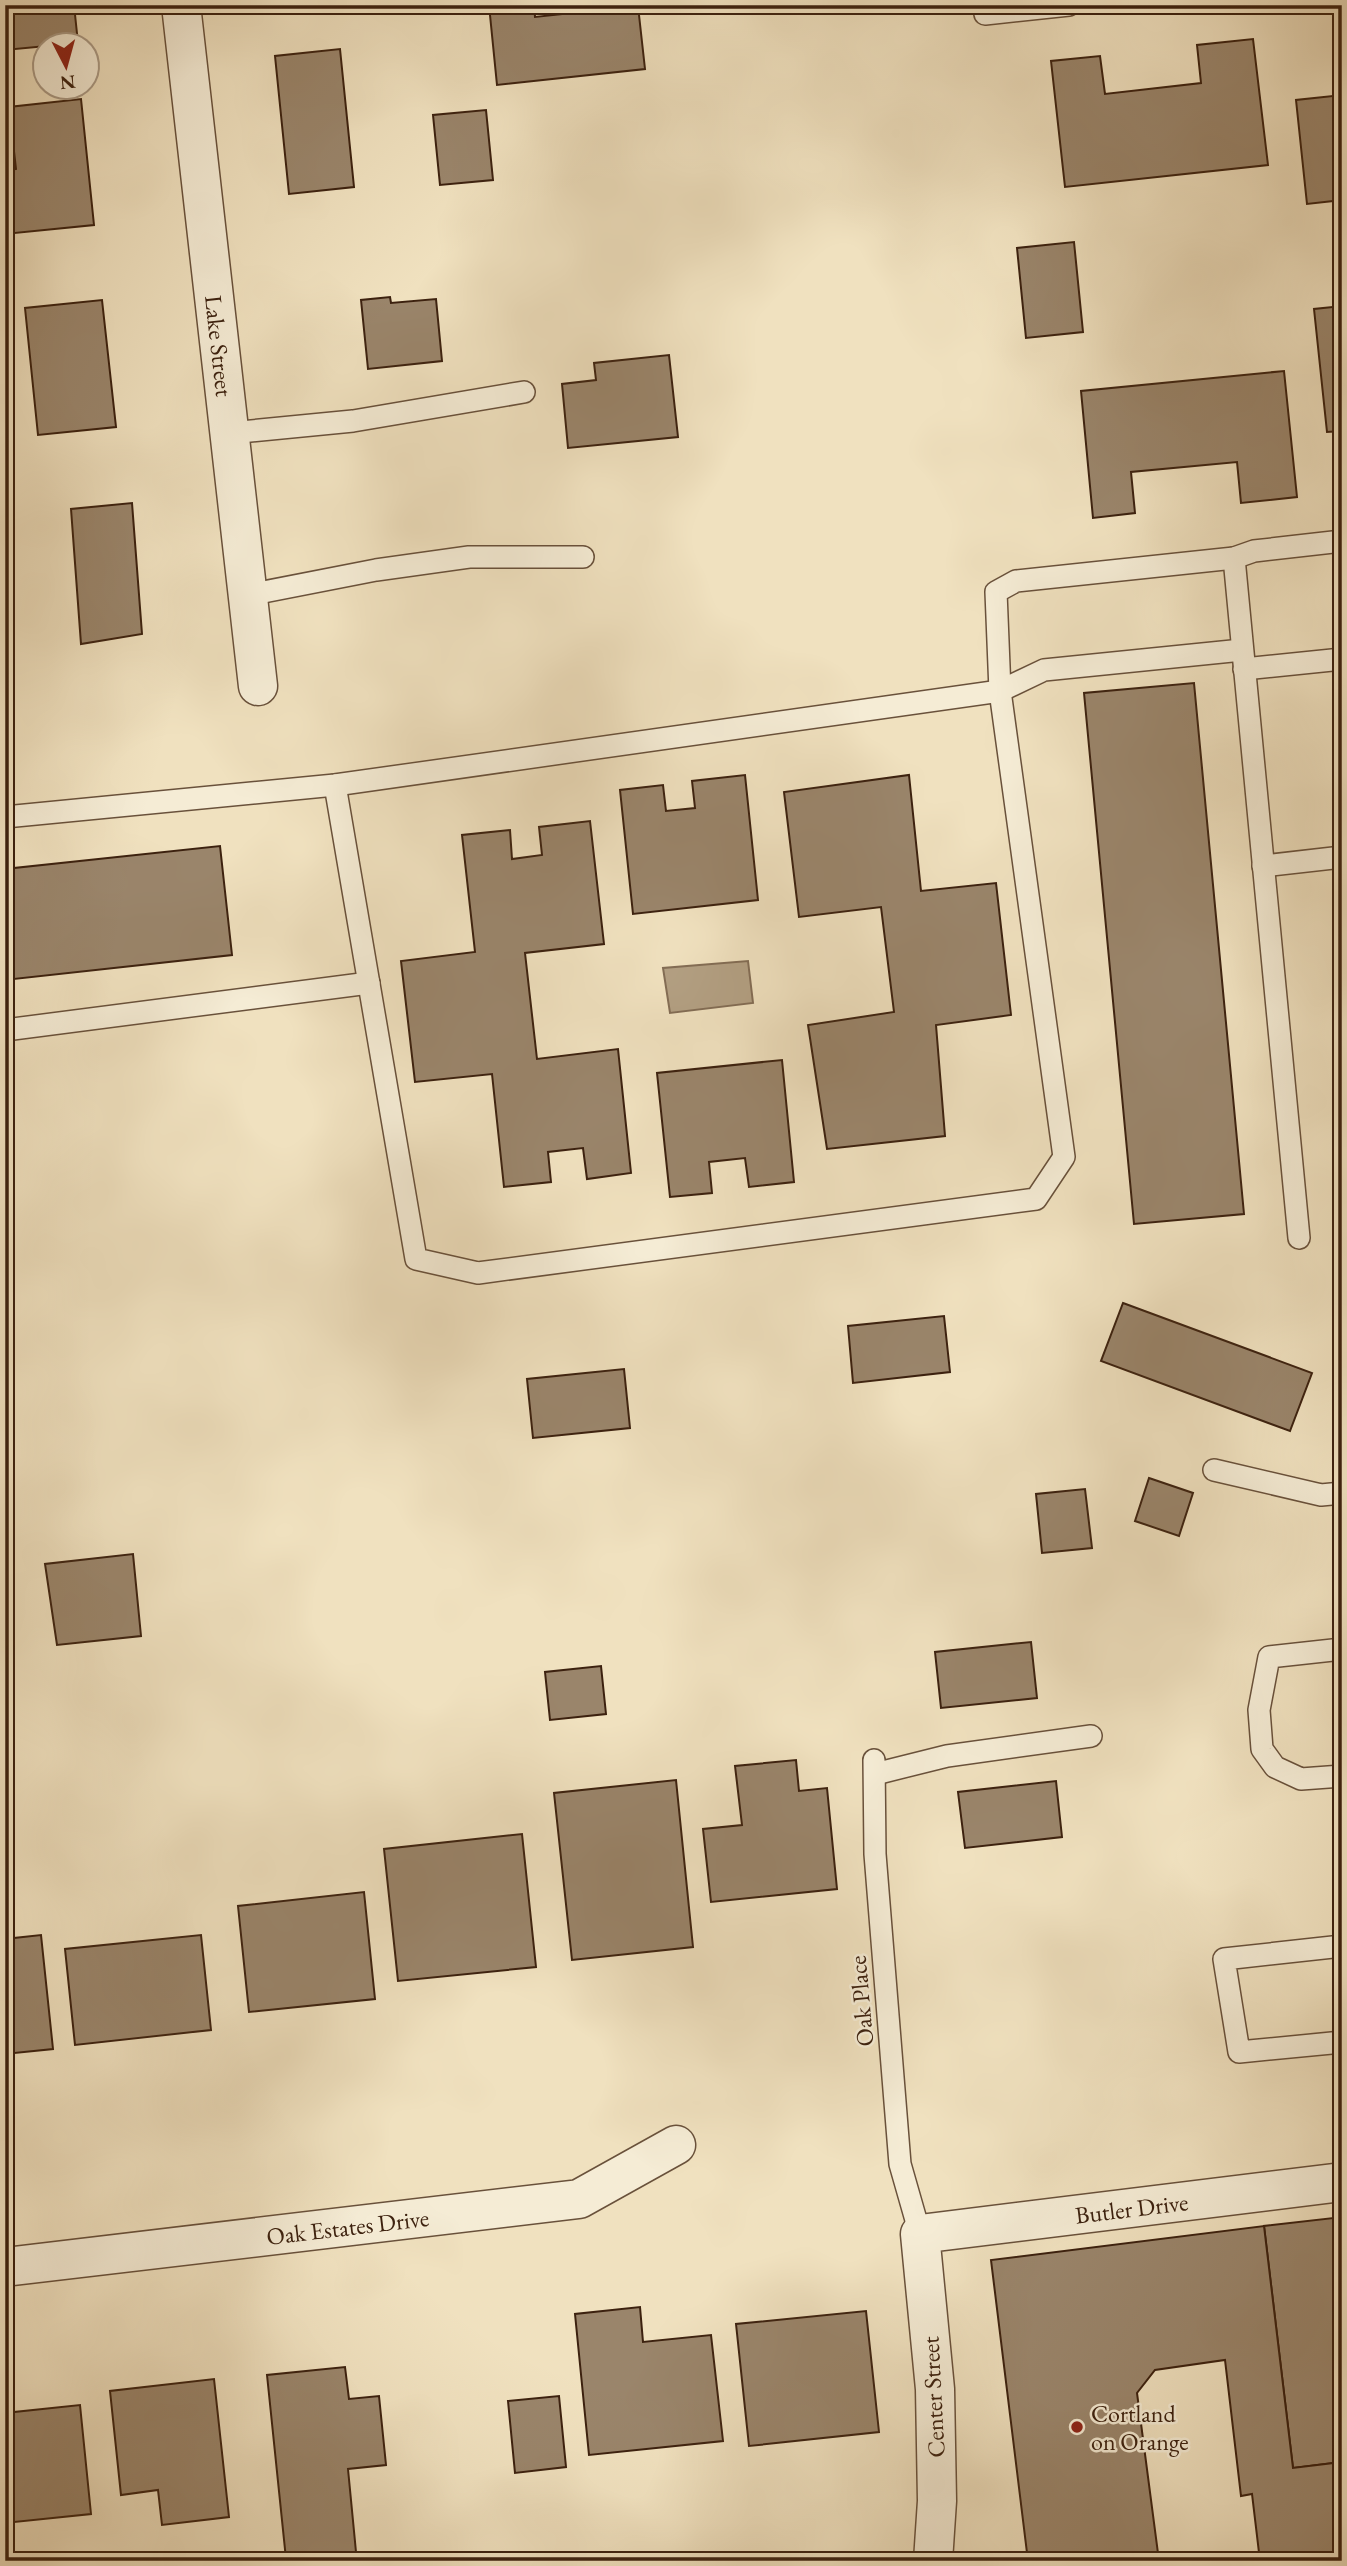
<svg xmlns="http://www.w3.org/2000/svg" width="1347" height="2566" font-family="'EB Garamond',serif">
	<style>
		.water { fill: #b3a083; stroke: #836d55; stroke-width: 2 }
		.building { fill: #9a856b; stroke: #3c210f; stroke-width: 2 }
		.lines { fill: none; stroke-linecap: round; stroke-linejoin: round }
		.service-casing { stroke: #69513b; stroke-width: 24 }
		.minor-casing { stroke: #69513b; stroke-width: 41 }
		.service { stroke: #f5ecd5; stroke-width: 21 }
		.minor { stroke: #f5ecd5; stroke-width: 38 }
		.poi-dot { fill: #8f2418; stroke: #f5ecd5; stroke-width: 2.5 }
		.labels { text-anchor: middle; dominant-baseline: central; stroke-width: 5; stroke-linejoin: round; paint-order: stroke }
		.street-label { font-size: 24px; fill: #3c210f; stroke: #f5ecd5 }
		.poi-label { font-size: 24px; fill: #3c210f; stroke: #f5ecd5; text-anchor: start }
	</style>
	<rect width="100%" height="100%" fill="#f0e1bf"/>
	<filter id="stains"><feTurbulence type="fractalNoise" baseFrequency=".00286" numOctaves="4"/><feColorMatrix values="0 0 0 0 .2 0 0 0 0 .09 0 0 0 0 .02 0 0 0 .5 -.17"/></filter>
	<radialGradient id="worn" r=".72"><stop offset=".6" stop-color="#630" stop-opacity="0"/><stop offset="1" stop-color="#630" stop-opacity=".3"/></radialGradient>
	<path class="water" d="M748 961 753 1003 670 1013 663 968Z"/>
	<g class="building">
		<path d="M5 5H74L78 43 5 50Z"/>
		<path d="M489 5H534L535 17 638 6 645 69 497 85Z"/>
		<path d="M1253 39 1268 165 1065 187 1051 61 1100 56 1105 94 1201 83 1197 45Z"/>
		<path d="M340 49 354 187 289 194 275 56Z"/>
		<path d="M1342 95V200L1307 204 1296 100Z"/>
		<path d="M81 99 94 225 5 234V171L16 169 9 107Z"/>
		<path d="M486 110 493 180 440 185 433 115Z"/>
		<path d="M1074 242 1083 332 1026 338 1017 248Z"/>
		<path d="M390 297 391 303 436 299 442 361 368 369 361 300Z"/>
		<path d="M102 300 116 427 38 435 25 308Z"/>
		<path d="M1342 306V431L1327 432 1314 309Z"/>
		<path d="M669 355 678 437 568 448 562 384 596 380 594 363Z"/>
		<path d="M1284 371 1297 497 1241 503 1237 462 1131 472 1135 513 1093 518 1081 391Z"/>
		<path d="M132 503 142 634 81 644 71 509Z"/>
		<path d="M1194 683 1244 1214 1134 1224 1084 693Z"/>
		<path d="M745 775 758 900 633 914 620 790 663 785 666 811 695 808 692 781Z"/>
		<path d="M909 775 921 891 996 883 1011 1015 936 1025 945 1136 827 1149 808 1025 894 1012 881 907 799 917 784 792Z"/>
		<path d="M590 821 604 944 525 953 537 1059 618 1049 631 1173 587 1179 583 1148 548 1152 551 1182 504 1187 492 1074 415 1082 401 961 475 952 462 835 510 830 512 859 542 855 539 827Z"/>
		<path d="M220 846 232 955 5 980V869Z"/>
		<path d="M782 1060 794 1182 749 1187 745 1158 709 1162 712 1193 670 1197 657 1073Z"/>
		<path d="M1123 1303 1312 1373 1290 1431 1101 1361Z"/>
		<path d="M944 1316 950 1372 853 1383 848 1326Z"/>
		<path d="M624 1369 630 1428 533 1438 527 1379Z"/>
		<path d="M1149 1478 1193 1493 1179 1536 1135 1521Z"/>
		<path d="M1085 1489 1092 1548 1042 1553 1036 1494Z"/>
		<path d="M133 1554 141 1636 57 1645 45 1564Z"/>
		<path d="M1031 1642 1037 1698 941 1708 935 1652Z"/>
		<path d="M601 1666 606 1714 550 1720 545 1672Z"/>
		<path d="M796 1760 799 1791 827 1788 837 1889 711 1902 703 1829 742 1825 735 1766Z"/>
		<path d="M676 1780 693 1947 572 1960 554 1793Z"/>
		<path d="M1056 1781 1062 1837 965 1848 958 1792Z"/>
		<path d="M522 1834 536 1967 398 1981 384 1849Z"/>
		<path d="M364 1892 375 1999 249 2012 238 1906Z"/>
		<path d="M41 1935 53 2049 5 2054V1939Z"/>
		<path d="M201 1935 211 2030 75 2045 65 1949Z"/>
		<path d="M1342 2217V2462L1293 2468 1264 2226Z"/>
		<path d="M1264 2226 1293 2468 1342 2462V2561H1260L1252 2494 1241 2496 1225 2360 1155 2370 1137 2393 1159 2561H1028L991 2260Z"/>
		<path d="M640 2307 643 2342 711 2335 723 2441 589 2455 575 2314Z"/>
		<path d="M866 2311 879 2432 749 2446 736 2324Z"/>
		<path d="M345 2367 349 2399 379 2396 386 2465 348 2469 356 2552 286 2559 267 2375Z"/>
		<path d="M214 2379 229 2517 162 2525 158 2490 121 2495 110 2391Z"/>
		<path d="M559 2396 566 2467 515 2473 508 2401Z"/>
		<path d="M80 2405 91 2514 5 2523V2413Z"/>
	</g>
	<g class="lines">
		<defs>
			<g id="service">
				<path d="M985 14 1069 5"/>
				<path d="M230 433 353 421 524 392"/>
				<path d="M1234 558 1299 1238"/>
				<path d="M248 595 376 570 469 557H583"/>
				<path d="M1244 669 1342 659"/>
				<path d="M335 785 416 1259 478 1273 1036 1199 1064 1157 1000 691 996 592 1016 581 1234 558 1254 551 1342 541"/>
				<path d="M5 817 335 785 1000 691 1044 670 1242 650"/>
				<path d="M1263 866 1342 857"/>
				<path d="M5 1030 369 983"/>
				<path d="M1214 1470 1321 1495 1342 1493"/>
				<path d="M1342 1649 1269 1657 1259 1710 1262 1749 1275 1767 1301 1779 1342 1776"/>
				<path d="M874 1760 875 1854 900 2164 920 2234"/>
				<path d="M875 1774 947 1756 1091 1736"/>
				<path d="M1342 1946 1224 1959 1239 2052 1342 2042"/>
			</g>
			<g id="minor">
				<path id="s1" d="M181 5 258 686"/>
				<path id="s2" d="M5 2267 579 2199 676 2145"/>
				<path id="s3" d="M933 2561 937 2501 935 2389 920 2234 1342 2182"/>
			</g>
		</defs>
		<use href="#service" class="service-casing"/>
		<use href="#minor" class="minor-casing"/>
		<use href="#service" class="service"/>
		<use href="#minor" class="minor"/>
	</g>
	<circle class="poi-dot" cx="1077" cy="2427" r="7"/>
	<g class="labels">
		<g class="street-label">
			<text stroke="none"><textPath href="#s1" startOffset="343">Lake Street</textPath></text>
			<text transform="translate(861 2001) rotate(-95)">Oak Place</text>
			<text stroke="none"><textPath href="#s3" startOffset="541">Butler Drive</textPath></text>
			<text stroke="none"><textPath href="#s2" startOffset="345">Oak Estates Drive</textPath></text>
			<text transform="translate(933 2397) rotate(-93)">Center Street</text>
		</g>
		<g class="poi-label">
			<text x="1091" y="2413">Cortland<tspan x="1091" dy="28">on Orange</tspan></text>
		</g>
	</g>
	<rect width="1347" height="2566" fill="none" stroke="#f0e1bf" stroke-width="28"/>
	<rect x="7" y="7" width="1333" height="2552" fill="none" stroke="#3c210f" stroke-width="3.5"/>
	<rect x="14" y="14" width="1319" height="2538" fill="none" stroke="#3c210f" stroke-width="2"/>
	<g transform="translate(66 66) rotate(174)"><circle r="33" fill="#f5ecd5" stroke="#ab9b86" stroke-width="2"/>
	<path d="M0-5L12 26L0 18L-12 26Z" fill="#8f2418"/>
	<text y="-10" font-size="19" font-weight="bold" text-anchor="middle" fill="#3c210f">N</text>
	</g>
	<rect width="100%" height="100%" filter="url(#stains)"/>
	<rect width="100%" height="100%" fill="url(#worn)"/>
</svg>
